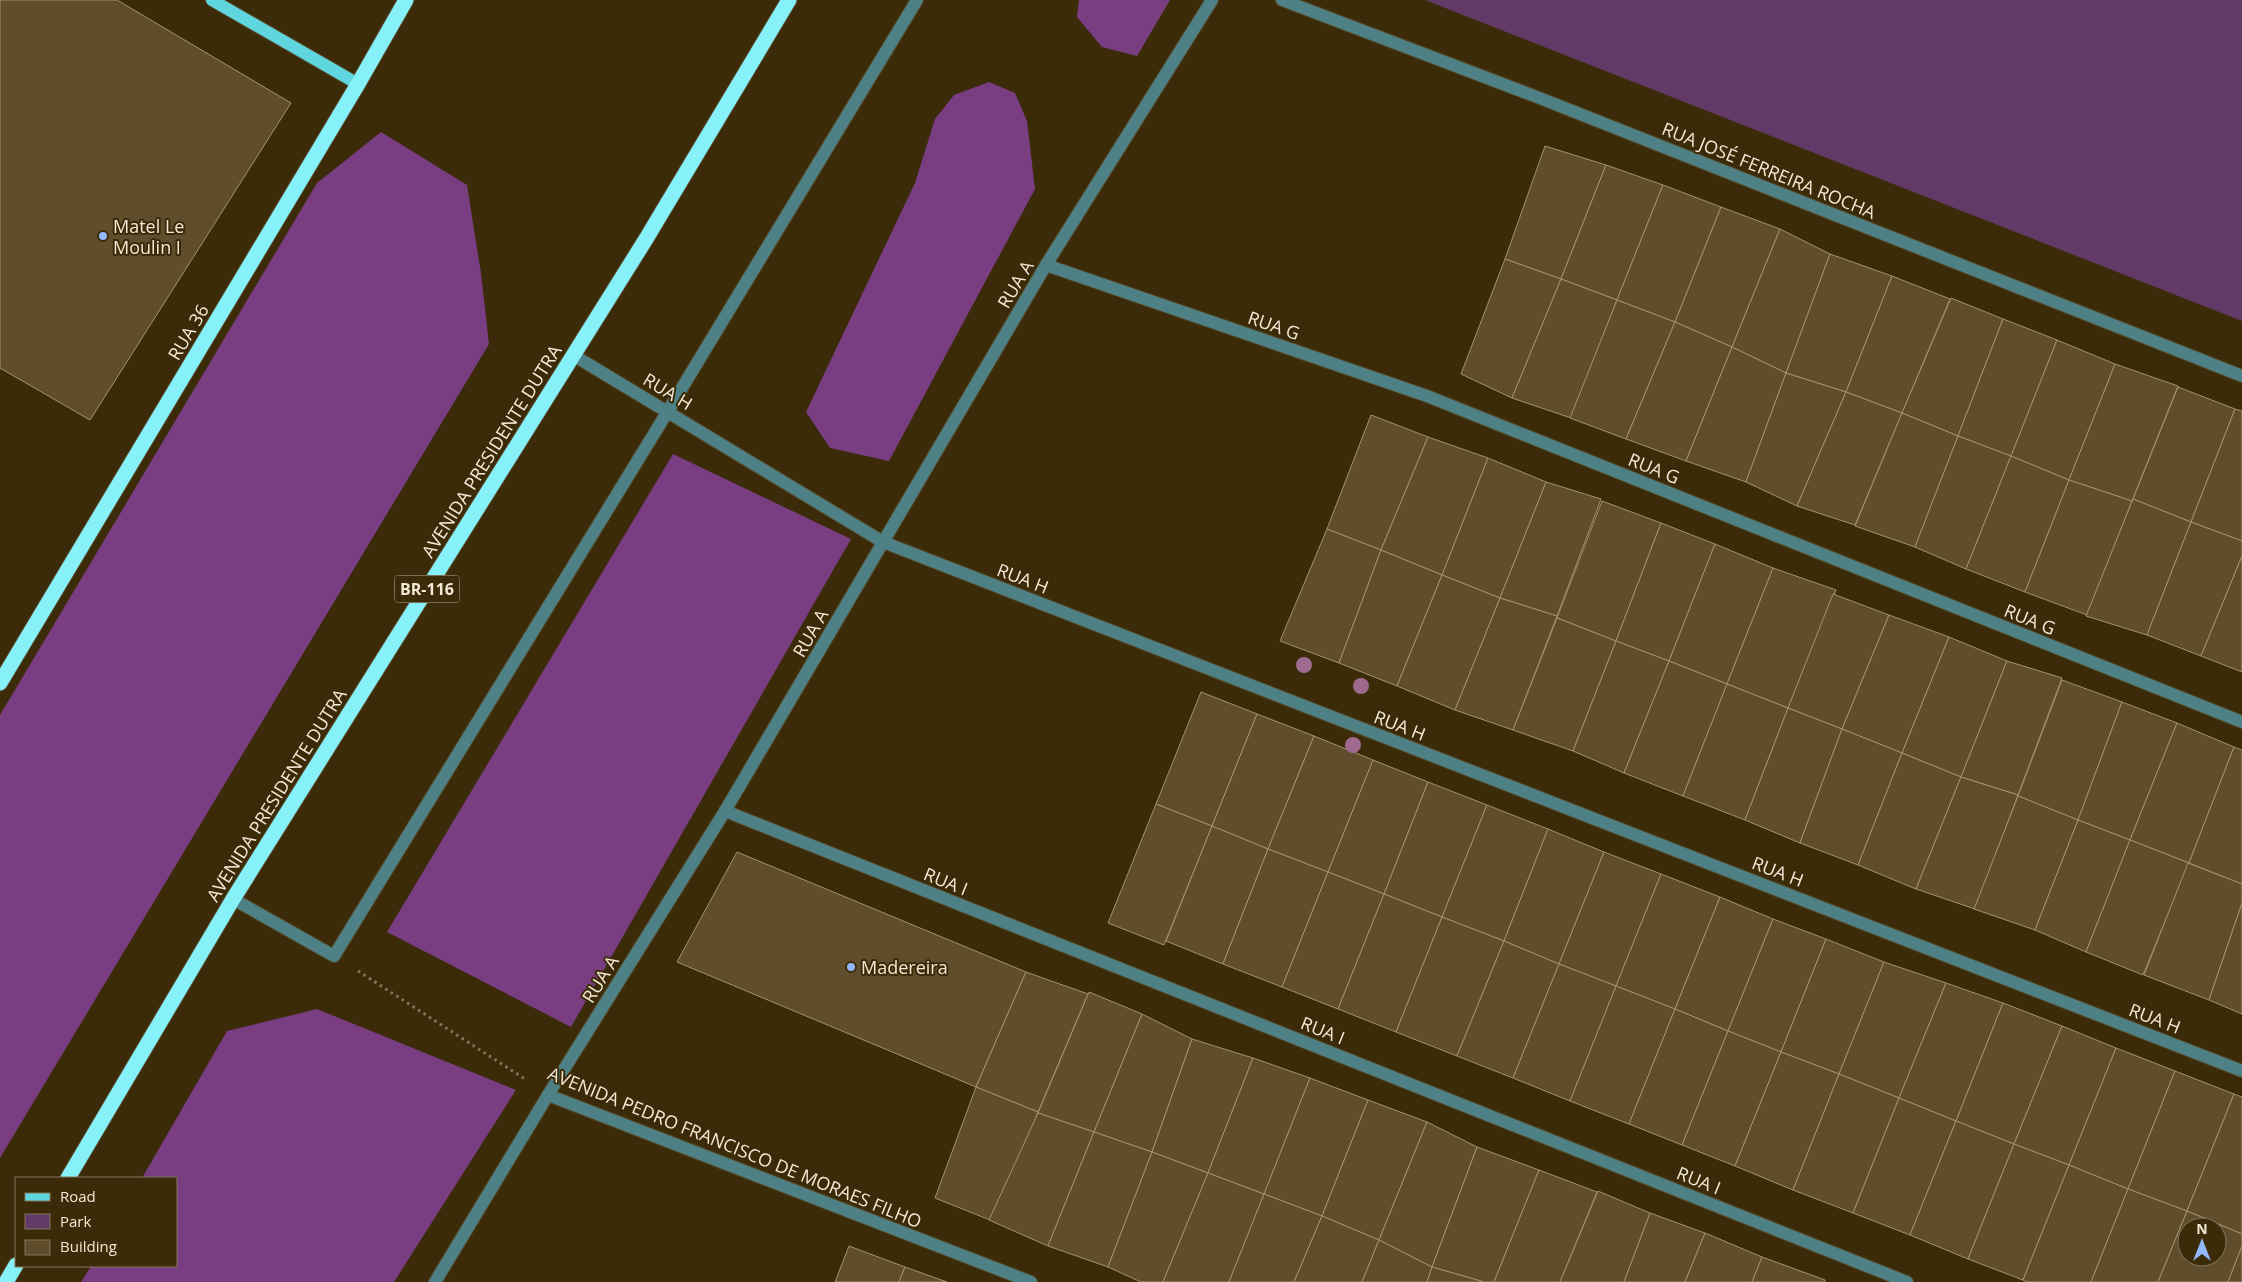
<svg xmlns="http://www.w3.org/2000/svg" width="2242" height="1282" font-family="'Open Sans',sans-serif">
	<style>
		.green { fill: #623a67 }
		.forest { fill: #793d81 }
		.building { fill: #5f4d2c; stroke: #a5926e; fill-rule: evenodd }
		.lines { fill: none; stroke-linecap: round; stroke-linejoin: round }
		.minor-casing { stroke: #554625; stroke-width: 14 }
		.major-casing { stroke: #554625; stroke-width: 14 }
		.highway-casing { stroke: #554625; stroke-width: 17 }
		.path { stroke: #847659; stroke-width: 3; stroke-dasharray: 2.5 4; stroke-linecap: butt }
		.minor { stroke: #4d8185; stroke-width: 12 }
		.major { stroke: #5fd5de; stroke-width: 12 }
		.highway { stroke: #87f1fa; stroke-width: 15 }
		.tree { fill: #9f6a8e }
		.poi-dot { fill: #92b7fd; stroke: #3b2b08; stroke-width: 2 }
		.labels { text-anchor: middle; dominant-baseline: central; stroke-width: 4; stroke-linejoin: round; paint-order: stroke }
		.shield { fill: #3b2b08; stroke: #bcb099; stroke-width: 1 }
		.shield-label { font-size: 16px; font-weight: bold; fill: #f4e9d7 }
		.street-label { font-size: 18px; fill: #f4e9d7; stroke: #3b2b08 }
		.poi-label { font-size: 18px; fill: #f4e9d7; stroke: #3b2b08; text-anchor: start }
	</style>
	<rect width="100%" height="100%" fill="#3b2b08"/>
	<path class="green" d="M1425 0H2242V321Z"/>
	<g class="forest">
		<path d="M1079 0H1170L1137 56 1102 47 1077 17Z"/>
		<path d="M989 82 1015 93 1027 121 1035 189 889 461 830 448 806 412 915 183 935 119 954 95Z"/>
		<path d="M381 132 467 185 481 273 489 344 0 1158V715L317 183Z"/>
		<path d="M673 454 851 539 571 1027 387 932Z"/>
		<path d="M317 1009 516 1090 394 1282H81L91 1266H176V1178H142L227 1031Z"/>
	</g>
	<g class="building">
		<path d="M0 0H117L291 103 90 420 0 368Z"/>
		<path d="M1545 146 1606 165 1561 279 1505 259Z"/>
		<path d="M1606 165 1663 185 1617 300 1561 279Z"/>
		<path d="M1663 185 1721 207 1675 322 1617 300Z"/>
		<path d="M1721 207 1780 229 1732 347 1675 322Z"/>
		<path d="M1780 229 1830 254 1786 373 1732 347Z"/>
		<path d="M1830 254 1892 276 1846 392 1786 373Z"/>
		<path d="M1505 259 1561 279 1512 398 1461 374Z"/>
		<path d="M1892 276 1950 299 1902 413 1846 392Z"/>
		<path d="M1561 279 1617 300 1571 418 1512 398Z"/>
		<path d="M1951 298 2003 319 1958 436 1902 413Z"/>
		<path d="M1617 300 1675 322 1626 439 1570 418Z"/>
		<path d="M2003 319 2057 340 2011 456 1958 436Z"/>
		<path d="M1675 322 1732 347 1686 461 1626 439Z"/>
		<path d="M2057 340 2115 364 2069 480 2011 456Z"/>
		<path d="M1732 347 1786 373 1746 482 1686 461Z"/>
		<path d="M2115 364 2178 386 2132 501 2069 480Z"/>
		<path d="M1786 373 1846 392 1797 506 1746 482Z"/>
		<path d="M2178 387 2235 409 2191 522 2133 499Z"/>
		<path d="M1846 392 1902 413 1855 525 1797 506Z"/>
		<path d="M2235 409 2242 411V541L2191 522Z"/>
		<path d="M1902 413 1958 436 1915 547 1855 526Z"/>
		<path d="M1371 415 1428 437 1381 550 1327 529Z"/>
		<path d="M1958 436 2011 456 1966 569 1915 547Z"/>
		<path d="M1428 437 1488 458 1442 575 1381 550Z"/>
		<path d="M2011 456 2069 480 2025 592 1966 569Z"/>
		<path d="M1488 458 1546 482 1500 598 1442 575Z"/>
		<path d="M2069 480 2132 501 2087 615 2025 592Z"/>
		<path d="M1546 482 1601 499 1557 616 1500 598Z"/>
		<path d="M2133 499 2191 522 2147 635 2086 616Z"/>
		<path d="M1602 501 1661 523 1616 641 1557 618Z"/>
		<path d="M2191 522 2242 541V556L2201 656 2147 635Z"/>
		<path d="M1661 523 1715 544 1669 661 1616 641Z"/>
		<path d="M1327 529 1381 550 1339 663 1280 641Z"/>
		<path d="M1715 544 1773 568 1727 684 1669 661Z"/>
		<path d="M1381 550 1442 575 1397 686 1339 663Z"/>
		<path d="M2242 556V672L2201 656Z"/>
		<path d="M1773 568 1836 590 1788 708 1727 684Z"/>
		<path d="M1442 575 1500 598 1455 710 1397 686Z"/>
		<path d="M1833 594 1889 615 1842 729 1788 708Z"/>
		<path d="M1500 598 1557 616 1513 730 1455 710Z"/>
		<path d="M1889 615 1949 637 1902 753 1842 729Z"/>
		<path d="M1557 618 1616 641 1573 751 1513 730Z"/>
		<path d="M1949 637 2007 661 1961 777 1902 753Z"/>
		<path d="M1616 641 1669 661 1624 773 1573 751Z"/>
		<path d="M1669 661 1727 684 1683 796 1624 773Z"/>
		<path d="M2007 661 2062 678 2018 795 1961 777Z"/>
		<path d="M2062 680 2122 702 2078 820 2018 796Z"/>
		<path d="M1727 684 1788 708 1745 820 1683 796Z"/>
		<path d="M1201 692 1257 714 1212 826 1156 804Z"/>
		<path d="M2122 702 2177 723 2130 840 2078 820Z"/>
		<path d="M1788 708 1842 729 1800 843 1745 820Z"/>
		<path d="M1257 714 1314 736 1268 849 1212 826Z"/>
		<path d="M2177 723 2234 747 2189 863 2130 840Z"/>
		<path d="M1842 729 1902 753 1858 865 1800 843Z"/>
		<path d="M1314 736 1373 760 1328 872 1268 849Z"/>
		<path d="M2234 747 2242 750V884L2189 863Z"/>
		<path d="M1902 753 1961 777 1916 889 1858 865Z"/>
		<path d="M1373 760 1428 782 1384 894 1328 872Z"/>
		<path d="M1961 777 2018 795 1975 909 1916 889Z"/>
		<path d="M1428 782 1487 805 1442 917 1384 894Z"/>
		<path d="M2018 796 2078 820 2035 930 1974 909Z"/>
		<path d="M1156 804 1212 826 1164 945 1108 923Z"/>
		<path d="M1487 805 1548 829 1504 941 1442 917Z"/>
		<path d="M2078 820 2130 840 2086 952 2035 930Z"/>
		<path d="M1212 826 1268 849 1223 964 1166 941Z"/>
		<path d="M1548 829 1604 852 1559 964 1504 941Z"/>
		<path d="M2130 840 2189 863 2143 975 2086 952Z"/>
		<path d="M1268 849 1328 872 1282 987 1223 964Z"/>
		<path d="M737 852 1026 972 976 1087 677 962Z"/>
		<path d="M1604 852 1661 874 1616 986 1559 964Z"/>
		<path d="M2188 863 2242 884V903L2209 1000 2144 975Z"/>
		<path d="M1328 872 1384 894 1338 1009 1282 987Z"/>
		<path d="M1661 874 1720 897 1675 1009 1616 986Z"/>
		<path d="M1384 894 1442 917 1396 1032 1338 1009Z"/>
		<path d="M1720 897 1773 919 1728 1031 1675 1009Z"/>
		<path d="M2242 903V1014L2209 1000Z"/>
		<path d="M1442 917 1504 941 1457 1056 1396 1032Z"/>
		<path d="M1773 919 1826 939 1781 1052 1728 1031Z"/>
		<path d="M1826 939 1884 962 1839 1074 1781 1052Z"/>
		<path d="M1504 941 1559 964 1513 1078 1457 1056Z"/>
		<path d="M1884 962 1946 983 1899 1098 1839 1074Z"/>
		<path d="M1559 964 1616 986 1570 1101 1513 1078Z"/>
		<path d="M1026 972 1088 994 1038 1112 976 1087Z"/>
		<path d="M1946 983 2003 1003 1956 1121 1899 1098Z"/>
		<path d="M1616 986 1675 1009 1629 1124 1570 1101Z"/>
		<path d="M1089 992 1142 1014 1094 1132 1038 1113Z"/>
		<path d="M2003 1003 2062 1026 2014 1144 1956 1121Z"/>
		<path d="M1675 1009 1728 1031 1682 1145 1629 1124Z"/>
		<path d="M1142 1014 1192 1039 1152 1152 1094 1132Z"/>
		<path d="M2062 1026 2116 1048 2069 1165 2014 1144Z"/>
		<path d="M1728 1031 1781 1052 1735 1166 1682 1145Z"/>
		<path d="M1192 1039 1253 1058 1208 1173 1152 1152Z"/>
		<path d="M2116 1048 2175 1071 2128 1189 2069 1165Z"/>
		<path d="M1781 1052 1839 1074 1793 1190 1735 1166Z"/>
		<path d="M1253 1058 1310 1078 1264 1194 1208 1173Z"/>
		<path d="M2175 1071 2234 1094 2187 1211 2128 1189Z"/>
		<path d="M1839 1074 1899 1098 1853 1213 1793 1190Z"/>
		<path d="M1310 1078 1368 1100 1322 1216 1264 1194Z"/>
		<path d="M976 1087 1038 1112 995 1222 935 1198Z"/>
		<path d="M2234 1094 2242 1097V1234L2187 1211Z"/>
		<path d="M1899 1098 1956 1121 1910 1235 1853 1213Z"/>
		<path d="M1368 1100 1427 1122 1379 1240 1322 1216Z"/>
		<path d="M1038 1113 1094 1132 1048 1246 989 1220Z"/>
		<path d="M1956 1121 2014 1144 1968 1259 1910 1235Z"/>
		<path d="M1427 1122 1477 1147 1432 1267 1379 1240Z"/>
		<path d="M1094 1132 1152 1152 1108 1267 1048 1246Z"/>
		<path d="M2014 1144 2069 1165 2023 1280 1968 1259Z"/>
		<path d="M1477 1147 1539 1170 1494 1282H1484L1432 1267Z"/>
		<path d="M1152 1152 1208 1173 1163 1282H1141L1108 1267Z"/>
		<path d="M2069 1165 2128 1189 2091 1282H2027L2023 1280Z"/>
		<path d="M1539 1170 1597 1192 1560 1282H1494Z"/>
		<path d="M1208 1173 1264 1194 1229 1282H1163Z"/>
		<path d="M2128 1189 2187 1211 2158 1282H2091Z"/>
		<path d="M1598 1191 1650 1213 1624 1282H1560Z"/>
		<path d="M1264 1194 1322 1216 1294 1282H1229Z"/>
		<path d="M2187 1211 2242 1234V1246L2228 1282H2158ZM2187 1227H2217V1257H2187Z"/>
		<path d="M1650 1213 1705 1233 1685 1282H1624Z"/>
		<path d="M1322 1216 1379 1240 1362 1282H1294Z"/>
		<path d="M1705 1233 1762 1257 1752 1282H1685Z"/>
		<path d="M1379 1240 1432 1267 1427 1282H1362Z"/>
		<path d="M849 1246 905 1267 899 1282H835Z"/>
		<path d="M2242 1246V1282H2228Z"/>
		<path d="M1762 1257 1825 1280V1282H1752Z"/>
		<path d="M905 1267 947 1282H899Z"/>
		<path d="M1432 1267 1484 1282H1427Z"/>
	</g>
	<g class="lines">
		<defs>
			<g id="minor">
				<path d="M1282 0 1537 97 2242 376"/>
				<path d="M1046 265 1427 396 2242 722"/>
				<path d="M573 355 883 542 2242 1071"/>
				<path d="M725 811 1907 1282"/>
				<path d="M233 899 334 956 668 411 917 0"/>
				<path d="M548 1095 1031 1282"/>
				<path d="M435 1282 548 1095 725 811 1046 265 1212 0"/>
			</g>
			<path id="major" d="M212 0 358 84"/>
			<g id="highway">
				<path d="M0 683 358 84 406 0"/>
				<path d="M68 1178 233 899 646 239 789 0"/>
				<path d="M6 1282 16 1265"/>
			</g>
		</defs>
		<use href="#minor" class="minor-casing"/>
		<use href="#major" class="major-casing"/>
		<use href="#highway" class="highway-casing"/>
		<path class="path" d="M358 971 525 1079"/>
		<use href="#minor" class="minor"/>
		<use href="#major" class="major"/>
		<use href="#highway" class="highway"/>
	</g>
	<g class="tree">
		<circle cx="1304" cy="665" r="8"/>
		<circle cx="1361" cy="686" r="8"/>
		<circle cx="1353" cy="745" r="8"/>
	</g>
	<g class="poi-dot">
		<circle cx="103" cy="236" r="5"/>
		<circle cx="851" cy="967" r="5"/>
	</g>
	<g class="labels">
		<rect class="shield" x="394.5" y="575.5" width="65" height="27" rx="4"/>
		<g class="shield-label">
			<text x="427" y="589">BR-116</text>
		</g>
		<g class="street-label">
			<text transform="translate(1769 170) rotate(22)">RUA JOSÉ FERREIRA ROCHA</text>
			<text transform="translate(1015 284) rotate(-59)">RUA A</text>
			<text transform="translate(1274 325) rotate(19)">RUA G</text>
			<text transform="translate(188 332) rotate(-59)">RUA 36</text>
			<text transform="translate(668 391) rotate(31)">RUA H</text>
			<text transform="translate(491 451) rotate(-58)">AVENIDA PRESIDENTE DUTRA</text>
			<text transform="translate(1654 468) rotate(22)">RUA G</text>
			<text transform="translate(1023 578) rotate(21)">RUA H</text>
			<text transform="translate(2030 619) rotate(22)">RUA G</text>
			<text transform="translate(810 633) rotate(-60)">RUA A</text>
			<text transform="translate(1400 725) rotate(21)">RUA H</text>
			<text transform="translate(276 795) rotate(-58)">AVENIDA PRESIDENTE DUTRA</text>
			<text transform="translate(1778 871) rotate(21)">RUA H</text>
			<text transform="translate(946 881) rotate(22)">RUA I</text>
			<text transform="translate(600 979) rotate(-58)">RUA A</text>
			<text transform="translate(2155 1018) rotate(21)">RUA H</text>
			<text transform="translate(1323 1030) rotate(22)">RUA I</text>
			<text transform="translate(735 1147) rotate(22)">AVENIDA PEDRO FRANCISCO DE MORAES FILHO</text>
			<text transform="translate(1699 1180) rotate(22)">RUA I</text>
		</g>
		<g class="poi-label">
			<text x="113" y="226">Matel Le<tspan x="113" dy="21">Moulin I</tspan></text>
			<text x="861" y="967">Madereira</text>
		</g>
	</g>
	<rect x="15" y="1177" width="162" height="90" fill="#3b2b08" stroke="#85775b"/>
	<rect x="25" y="1193" width="25" height="8" fill="#5fd5de" stroke="#85775b"/>
	<text x="60" y="1202" font-size="15" fill="#f4e9d7">Road</text>
	<rect x="25" y="1214" width="25" height="15" fill="#623a67" stroke="#85775b"/>
	<text x="60" y="1227" font-size="15" fill="#f4e9d7">Park</text>
	<rect x="25" y="1240" width="25" height="15" fill="#5f4d2c" stroke="#85775b"/>
	<text x="60" y="1252" font-size="15" fill="#f4e9d7">Building</text>
	<g transform="translate(2202 1242)"><circle r="24" fill="#3b2b08" stroke="#85775b"/>
	<path d="M0-4L9 19L0 12L-9 19Z" fill="#92b7fd"/>
	<text y="-8" font-size="14" font-weight="bold" text-anchor="middle" fill="#f4e9d7">N</text>
	</g>
</svg>
